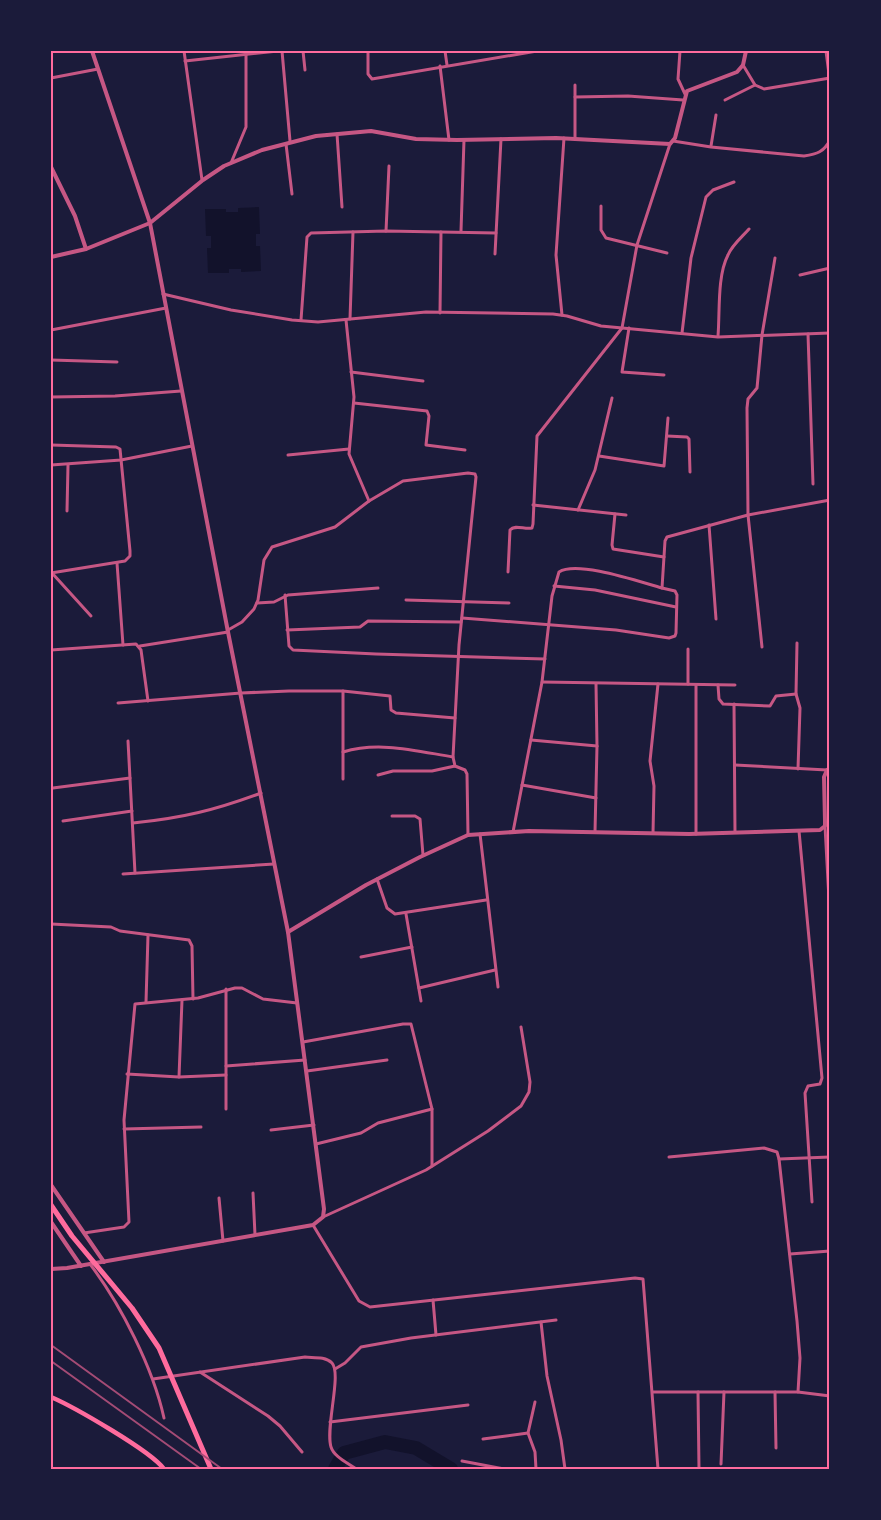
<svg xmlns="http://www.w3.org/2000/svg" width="881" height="1520" font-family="Jost,sans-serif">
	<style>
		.water { fill: #12122b }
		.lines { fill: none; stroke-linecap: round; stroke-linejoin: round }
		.river { stroke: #12122b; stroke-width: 14 }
		.minor { stroke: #c65784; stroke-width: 3 }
		.tertiary { stroke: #c65784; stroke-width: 4 }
		.secondary { stroke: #ff6b9d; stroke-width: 4.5 }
		.trunk { stroke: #ff6b9d; stroke-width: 5 }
		.rail { stroke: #a44b75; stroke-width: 2 }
		.neatline { fill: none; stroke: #ff6b9d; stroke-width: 2 }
	</style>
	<rect width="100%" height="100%" fill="#1b1b3a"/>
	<path class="water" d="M259 207 260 234H256V246H260L261 271 241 272V269H229V273H208L207 248H211V236H206L205 209H226V212H238V208Z"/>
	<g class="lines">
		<path class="river" d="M335 1469 344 1453 385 1442 416 1448 451 1469"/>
		<g class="minor">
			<path d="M184 51 202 180"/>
			<path d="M282 51 290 141"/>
			<path d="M303 51 305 70"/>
			<path d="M368 51V74L372 79 537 51"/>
			<path d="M445 51 447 65"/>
			<path d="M680 51 678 79 685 94"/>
			<path d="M826 51 830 82"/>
			<path d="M185 61 278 51"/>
			<path d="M743 65 755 85 764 89 830 78"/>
			<path d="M440 66 449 140"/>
			<path d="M51 78 98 69"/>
			<path d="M575 97 628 96 683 100"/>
			<path d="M725 100 755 85"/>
			<path d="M337 134 342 207"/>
			<path d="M575 139V85"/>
			<path d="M673 141 711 147 804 156C817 154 824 152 830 140"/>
			<path d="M286 144 292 194"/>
			<path d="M711 146 716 115"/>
			<path d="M231 163 246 127V51"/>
			<path d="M601 206V230L606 238 667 253"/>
			<path d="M386 231 389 166"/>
			<path d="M461 231 464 140"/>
			<path d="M495 254 501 139"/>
			<path d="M800 275 830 268"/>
			<path d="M163 294 231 310 292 320 318 322 426 312 553 314 567 316 601 326 718 337 830 333"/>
			<path d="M440 313 441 232"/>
			<path d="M562 315 556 255 564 138"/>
			<path d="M350 319 353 232"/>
			<path d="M301 320 307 237 311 233 386 231 496 233"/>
			<path d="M346 320 354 397 349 454 369 501"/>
			<path d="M629 328 622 372 664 375"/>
			<path d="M51 330 166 308"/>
			<path d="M682 333 691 258 706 197 713 190 734 182"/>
			<path d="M808 334 813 484"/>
			<path d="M718 336C720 312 717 276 728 255 732 245 742 237 749 229"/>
			<path d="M51 360 117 362"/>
			<path d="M351 372 423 381"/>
			<path d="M51 397 115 396 181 391"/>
			<path d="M354 403 427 411 429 416 426 445 465 450"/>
			<path d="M667 436 687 437 689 439 690 472"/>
			<path d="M51 445 116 447 120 449 130 551V556L125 561 51 573"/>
			<path d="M288 455 349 449"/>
			<path d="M599 456 664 466 668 418"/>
			<path d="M51 465 121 460 192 446"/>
			<path d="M533 505 626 515"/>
			<path d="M578 510 595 470 612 398"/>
			<path d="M67 511 68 465"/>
			<path d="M615 514 612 545 613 549 664 557"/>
			<path d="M709 525 716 619"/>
			<path d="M117 563 123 645"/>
			<path d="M508 572 510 530C515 524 525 530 532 528L533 524 537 436 622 328 637 245 670 144"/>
			<path d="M52 573 91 616"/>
			<path d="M554 586 595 590 676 607"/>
			<path d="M285 595 289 646 293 650 376 654 545 659"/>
			<path d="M406 600 509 603"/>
			<path d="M257 603 274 602 288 595 378 588"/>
			<path d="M462 618 616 630 669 638 675 636 676 633 677 595 675 591 662 588"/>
			<path d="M228 630 242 622 254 609 258 600 264 560 272 547 335 527 369 501 403 481 468 473 475 474 476 477 459 645 453 757 455 766 465 770 467 774 468 835"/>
			<path d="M287 630 360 627 368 621 461 622"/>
			<path d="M797 643 796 694 800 708 798 769"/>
			<path d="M140 646 228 632"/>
			<path d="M762 647 748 515 747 408 748 399 757 388 762 335 775 258"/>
			<path d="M51 650 136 644 141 650 148 701"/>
			<path d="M542 682 735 685"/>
			<path d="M688 684V649"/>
			<path d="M718 685 719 699 723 704 770 706 776 696 796 694"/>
			<path d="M343 691V779"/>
			<path d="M118 703 241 693 289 691H343L390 696 391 710 396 713 455 718"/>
			<path d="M734 704 735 832"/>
			<path d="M531 740 597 746"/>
			<path d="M128 741 135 873"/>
			<path d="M343 752C379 741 416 751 453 757"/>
			<path d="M735 765 827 770"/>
			<path d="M378 775 393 771H432L455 766"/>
			<path d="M522 785 596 798"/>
			<path d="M53 788 130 778"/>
			<path d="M392 816H415L420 819 423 855"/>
			<path d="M63 821 132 811"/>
			<path d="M133 823C183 818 215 810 261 793"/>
			<path d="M825 826 830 918"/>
			<path d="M799 831 822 1078 820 1084 808 1086 805 1093 812 1202"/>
			<path d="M513 832 542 682 552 596 559 572C577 560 640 582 662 588L665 541 667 537 748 515 830 500"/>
			<path d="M595 832 597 746 596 684"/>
			<path d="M653 833 654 786 650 761 658 684"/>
			<path d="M480 834 498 987"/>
			<path d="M696 834V685"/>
			<path d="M123 874 274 864"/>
			<path d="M377 879 387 908 395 914 486 900"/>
			<path d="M406 914 421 1001"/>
			<path d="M51 924 111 927 120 931 189 940 192 946 193 999"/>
			<path d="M361 957 412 947"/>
			<path d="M419 988 495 970"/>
			<path d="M226 989V1109"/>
			<path d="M146 1002 148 935"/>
			<path d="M303 1042 403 1024H411L432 1109V1166"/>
			<path d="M226 1066 305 1060"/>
			<path d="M307 1071 387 1060"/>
			<path d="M127 1074 179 1077 226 1075"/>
			<path d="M179 1077 182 1000"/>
			<path d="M124 1129 201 1127"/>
			<path d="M271 1130 314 1125"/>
			<path d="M316 1144 361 1133 378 1123 432 1109"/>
			<path d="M779 1159 830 1157"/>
			<path d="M253 1193 255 1235"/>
			<path d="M219 1198 223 1241"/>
			<path d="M323 1217 426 1170 488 1131 521 1106 529 1092 530 1082 521 1027"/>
			<path d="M313 1225 359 1301 370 1307 635 1278 643 1279 658 1469"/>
			<path d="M84 1233 124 1227 129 1222 124 1120 135 1004 198 998 235 988H242L263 999 297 1003"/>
			<path d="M790 1254 830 1251"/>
			<path d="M90 1264C121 1305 153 1368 164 1418"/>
			<path d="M433 1300 436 1335"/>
			<path d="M541 1322 547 1376 561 1440 565 1469"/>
			<path d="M335 1369 345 1363 361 1347 411 1338 556 1320"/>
			<path d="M200 1372 268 1416 280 1426 302 1452"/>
			<path d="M153 1379 305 1357C313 1358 325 1356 332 1363 342 1374 325 1428 331 1447 334 1457 348 1463 356 1469"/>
			<path d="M653 1392H798L800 1358 797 1321 779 1159 777 1152 764 1148 669 1157"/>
			<path d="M698 1392 699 1469"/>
			<path d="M775 1392 776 1448"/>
			<path d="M798 1392 830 1396"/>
			<path d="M535 1402 528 1433 535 1452 536 1469"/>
			<path d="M330 1422 468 1405"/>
			<path d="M483 1439 528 1433"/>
			<path d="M462 1461 504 1469"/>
			<path d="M721 1464 724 1392"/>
		</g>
		<g class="tertiary">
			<path d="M51 167 75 216 86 249"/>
			<path d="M51 257 86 249 150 223 203 180 224 166 262 150 316 136 371 131 416 139 457 140 556 138 670 144 675 138 687 91 737 72 743 65 746 51"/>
			<path d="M288 932 366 885 420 857 468 835 529 831 689 834 820 830 825 826V821L824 777 827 770 830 769"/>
			<path d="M51 1185 104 1262"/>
			<path d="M51 1222 81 1266"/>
			<path d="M51 1269 67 1268 313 1225 323 1217 324 1209 288 932 228 632 150 223 92 51"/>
		</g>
		<path class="secondary" d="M51 1397C74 1407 151 1451 164 1469"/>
		<path class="trunk" d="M51 1205 72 1236 132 1308 159 1348 211 1469"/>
		<g class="rail">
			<path d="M51 1345 222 1469"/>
			<path d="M51 1361 201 1469"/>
		</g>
	</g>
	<rect width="881" height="1520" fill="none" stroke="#1b1b3a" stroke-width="105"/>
	<rect x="52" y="52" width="776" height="1416" class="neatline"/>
</svg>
